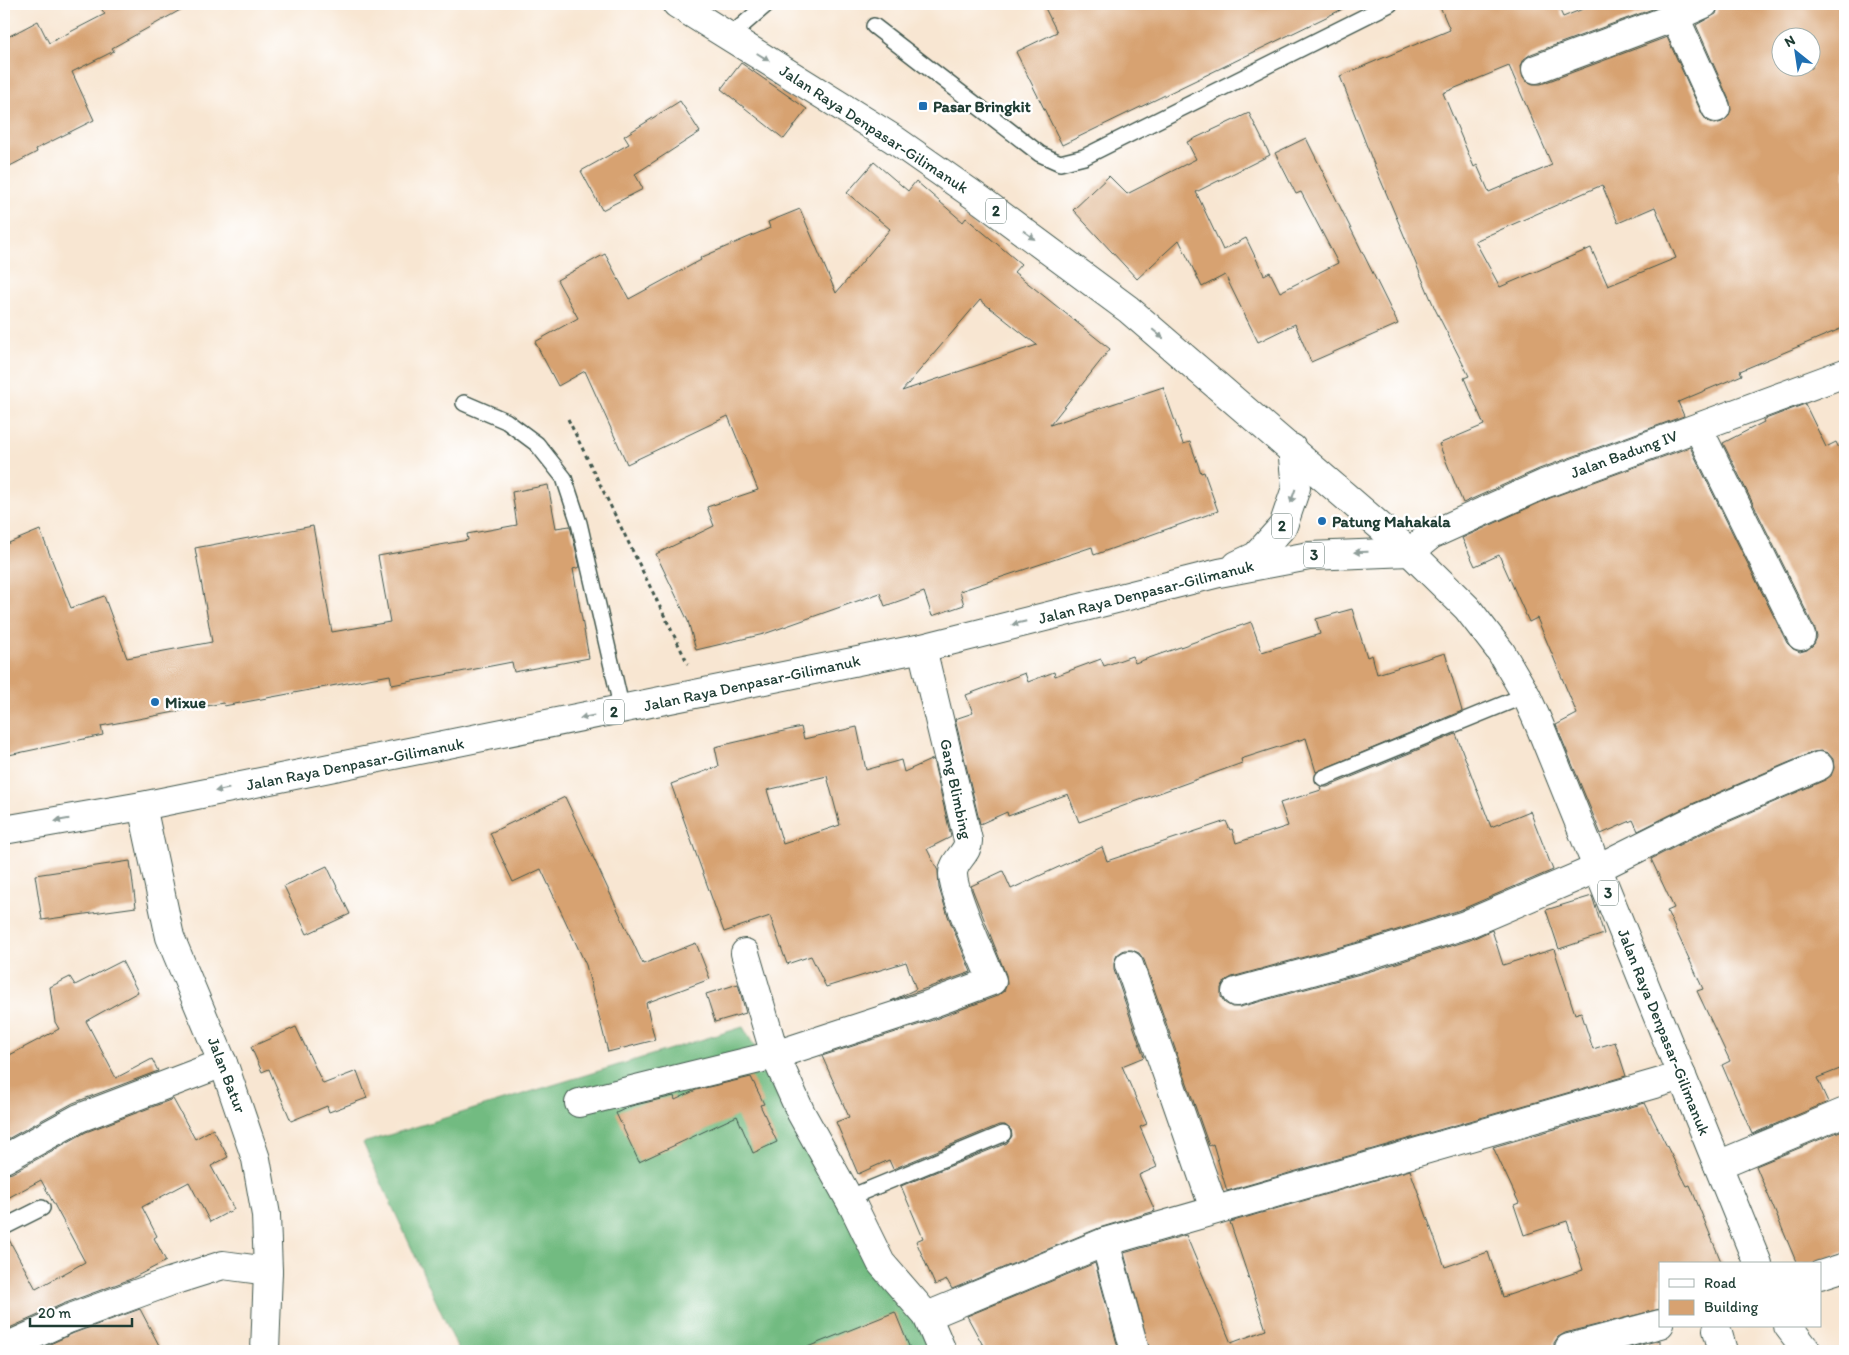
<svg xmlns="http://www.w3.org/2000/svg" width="1849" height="1355" font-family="Itim,sans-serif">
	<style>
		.forest { fill: #72bb81; stroke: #487c5a }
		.building { fill: #d7a271; fill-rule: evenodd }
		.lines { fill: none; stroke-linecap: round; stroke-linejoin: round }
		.service-casing { stroke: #40564c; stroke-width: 18 }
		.minor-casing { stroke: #40564c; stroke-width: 30 }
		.tertiary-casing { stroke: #40564c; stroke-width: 30 }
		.trunk-casing { stroke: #40564c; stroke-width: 30 }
		.path { stroke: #40564c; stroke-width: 3; stroke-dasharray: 4 4; stroke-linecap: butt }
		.service { stroke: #fff; stroke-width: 15 }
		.minor { stroke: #fff; stroke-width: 28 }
		.tertiary { stroke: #fff; stroke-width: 28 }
		.trunk { stroke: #fff; stroke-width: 28 }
		.oneway { fill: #8f9e9a }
		.poi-dot { fill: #1f6fb2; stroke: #fff; stroke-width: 2 }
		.labels { text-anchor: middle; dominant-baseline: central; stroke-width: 5; stroke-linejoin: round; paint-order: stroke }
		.shield { fill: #fff; stroke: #627771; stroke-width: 1 }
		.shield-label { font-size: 15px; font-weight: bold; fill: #1f3d34 }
		.poi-label { font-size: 16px; font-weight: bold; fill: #1f3d34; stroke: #fff; text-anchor: start }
		.street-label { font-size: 16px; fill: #1f3d34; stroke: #fff }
	</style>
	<rect width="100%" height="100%" fill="#fff"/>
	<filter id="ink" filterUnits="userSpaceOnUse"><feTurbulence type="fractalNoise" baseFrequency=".02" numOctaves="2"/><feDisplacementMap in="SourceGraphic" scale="10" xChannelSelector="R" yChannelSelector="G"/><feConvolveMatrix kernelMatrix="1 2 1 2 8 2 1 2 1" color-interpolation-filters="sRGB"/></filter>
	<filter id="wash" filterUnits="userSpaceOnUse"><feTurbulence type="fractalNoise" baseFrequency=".0096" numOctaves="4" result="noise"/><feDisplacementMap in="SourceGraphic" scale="20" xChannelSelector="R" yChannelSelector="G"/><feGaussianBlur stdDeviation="1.12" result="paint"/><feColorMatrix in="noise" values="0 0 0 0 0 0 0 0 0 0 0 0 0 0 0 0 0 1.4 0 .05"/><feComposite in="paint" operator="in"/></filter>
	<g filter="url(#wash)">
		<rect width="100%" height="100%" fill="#f8e6d2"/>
		<path class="forest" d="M743 1027 935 1351H459L363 1143Z"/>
		<g id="blocks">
			<g class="building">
				<path d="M98 4H191L112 48 114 51 72 72 94 120 36 149 37 152 4 169V39L38 21 49 43 105 14Z"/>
				<path d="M1043 4H1353L1062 145 1016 52 1057 32Z"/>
				<path d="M1439 4H1557L1563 17 1595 4H1666L1531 54 1524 59 1521 66 1522 75 1526 81 1533 84H1541L1667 37 1702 114 1707 121 1715 124 1722 122 1728 117 1731 110 1730 102 1696 25 1716 14 1719 4H1845V327L1740 371 1742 375 1678 402 1684 416 1539 469 1463 503 1439 444 1484 425 1464 378 1469 376 1435 309 1371 157 1340 76 1450 30ZM1782 38H1812V68H1782ZM1509 66 1552 165 1489 192 1477 165 1474 167 1443 93ZM1602 185 1618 223 1655 207 1676 258 1608 286 1591 248 1500 287 1475 241Z"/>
				<path d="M741 63 807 109 784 139 721 89Z"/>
				<path d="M680 101 700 132 635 174 643 189 602 210 581 171 629 144 624 136Z"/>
				<path d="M1249 113 1270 155 1196 192 1223 250 1246 238 1264 275 1270 272 1280 292 1338 263 1301 192 1296 194 1275 153 1306 138 1398 324 1311 362 1295 324 1258 342 1225 275 1202 287 1179 240 1137 279 1073 210 1109 176 1127 194 1196 159 1187 142Z"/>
				<path d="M874 162 908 191 916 181 963 222 966 218 1021 264 1014 272 1110 349 1050 425 1163 387 1183 444 1190 442 1201 473 1204 472 1218 511 1094 555 1092 547 960 591 964 605 932 616 924 592 885 606 880 593 764 634 696 650 688 621 656 554 714 526 707 507 758 490 728 416 627 464 585 371 558 386 535 342 578 318 557 280 605 254 629 299 701 260 700 258 770 228 768 222 800 209 836 293 890 229 847 193ZM980 300 1037 345 902 391Z"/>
				<path d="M1805 404 1826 447 1836 442 1845 461V1067L1817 1078 1828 1102 1752 1134 1722 1065 1730 1061 1697 991 1703 989 1667 911 1674 908 1651 859 1705 832 1825 780 1831 776 1834 768 1833 759 1828 753 1821 751 1813 752 1692 804 1638 831 1633 820 1601 834 1556 725 1577 714 1537 618 1529 622 1499 555 1475 566 1462 538 1550 498 1690 447 1787 643 1793 649 1800 652 1807 650 1814 644 1817 637 1815 629 1723 443 1764 422 1763 420Z"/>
				<path d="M548 485 556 528 570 526 580 567 573 569 589 658 514 672 512 662 392 685 390 675 224 706 223 703 101 726 103 735 4 756V545L40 530 71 608 104 596 127 658 212 642 195 548 313 526 332 632 390 622 378 556 468 540 467 534 517 525 512 492Z"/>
				<path d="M1352 609 1367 657 1372 655 1377 674 1445 653 1462 711 1316 772 1306 738 1241 759 1242 763 1079 822 1068 794 1008 816 1007 812 980 824 955 719 973 713 966 695 1025 673 1028 682 1054 672 1055 676 1101 659 1104 666 1132 656 1135 663 1251 622 1262 652 1320 634 1316 619Z"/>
				<path d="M801 727 804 739 857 727 866 770 901 760 904 772 933 759 951 837 927 849 938 871 939 888 948 916 971 972 891 1001 916 989 906 962 826 987 811 956 787 964 770 916 724 932 671 784 719 766 715 747ZM827 776 840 825 783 844 767 790Z"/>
				<path d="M1456 734 1491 827 1530 811 1553 870 1460 910 1362 941 1232 977 1225 981 1221 988V997L1225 1003 1232 1007H1240L1371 971 1470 940 1492 930 1503 965 1554 949 1575 1014 1581 1012 1593 1049 1615 1042 1626 1076 1227 1191 1213 1144 1209 1146 1144 960 1139 953 1132 950H1124L1117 955 1114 962V970L1144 1057 1122 1066 1147 1124 1140 1127 1157 1167 1139 1175 1155 1211 1099 1228 952 1289 947 1280 935 1285 916 1241 923 1238 901 1186 1007 1143 1012 1136 1011 1130 1005 1125H999L893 1169 889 1160 858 1174 836 1122 849 1117 822 1056 930 1021 997 996 1004 991 1007 984 1006 975 971 886 1003 871 1011 889 1102 847 1107 861 1226 821 1230 830 1232 829 1236 843 1288 826 1280 803 1321 790 1320 787H1327Z"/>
				<path d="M565 797 643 964 696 943 710 979 646 1003 655 1040 608 1052 586 965 541 869 513 882 490 833Z"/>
				<path d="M130 861 136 907 42 920 35 875Z"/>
				<path d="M327 866 350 914 307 934 284 886Z"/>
				<path d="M1592 896 1604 934 1559 949 1546 910Z"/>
				<path d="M122 961 138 992 86 1021 116 1078 152 1059 158 1071 73 1103 4 1141V1058L59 1029 55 1022 50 987 70 977 75 985Z"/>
				<path d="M738 984 746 1013 715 1022 706 994Z"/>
				<path d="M296 1027 323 1084 357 1071 367 1098 329 1112 327 1106 291 1121 269 1069 262 1072 251 1047Z"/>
				<path d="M751 1077 764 1104 760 1105 777 1142 753 1153 737 1116 639 1162 616 1113 631 1106 674 1096 675 1100 696 1090Z"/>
				<path d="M173 1099 195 1139 213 1129 228 1157 211 1166 234 1209 210 1222 189 1182 142 1207 157 1236 154 1238 166 1261 131 1279 63 1304 5 1330 4 1236H7L36 1289 85 1262 41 1180 4 1200V1175L12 1173 86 1132Z"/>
				<path d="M1645 1103 1687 1186 1690 1185 1722 1264H1660V1309L1565 1333 1558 1337 1554 1343V1351H1150L1124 1253 1186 1235 1231 1343 1266 1330 1230 1222 1410 1170 1445 1267 1488 1252 1503 1297 1583 1270 1567 1221 1524 1235 1514 1205 1519 1203 1493 1147Z"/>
				<path d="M1845 1129V1252L1809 1264H1797L1756 1166Z"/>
				<path d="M1095 1263 1119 1351H986L967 1316Z"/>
				<path d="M140 1309 162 1351H35L74 1333Z"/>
				<path d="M895 1312 911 1351H800V1350Z"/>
				<path d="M1660 1340V1351H1618Z"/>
			</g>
		</g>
	</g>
	<g filter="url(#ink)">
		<use href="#blocks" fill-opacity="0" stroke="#40564c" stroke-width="1"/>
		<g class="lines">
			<defs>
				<g id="service">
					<path d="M874 26 1040 154 1060 163 1084 157 1390 4"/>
					<path d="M730 36 767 4"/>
					<path d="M464 403 506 421 537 444 564 478 579 523 622 710"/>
					<path d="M1323 778 1526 695"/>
					<path d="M848 1198 1003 1134"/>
					<path d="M4 1227 42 1208"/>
				</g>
				<g id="minor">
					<path d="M1675 17 1716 108"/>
					<path d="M1536 69 1675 17 1704 4"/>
					<path d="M1698 428 1801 636"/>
					<path d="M142 806 170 937 226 1071 256 1159 266 1215 268 1271 265 1351"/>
					<path d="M745 953 775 1055 801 1113 854 1208 881 1263 927 1316 942 1351"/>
					<path d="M1129 965 1214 1209"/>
					<path d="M1236 992 1366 956 1465 925 1598 868 1698 818 1819 766"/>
					<path d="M579 1103 775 1055 925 1006 992 981C983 957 953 895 953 874 953 860 969 853 968 840L922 648"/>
					<path d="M4 1159 79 1118 223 1063"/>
					<path d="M1718 1165 1845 1112"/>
					<path d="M1105 1242 1135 1351"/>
					<path d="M1820 1275 1845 1267"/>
					<path d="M927 1316 1105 1242 1682 1076"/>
					<path d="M1717 1330 1723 1351"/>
					<path d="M4 1348 68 1319 169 1282 223 1265 268 1271"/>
					<path d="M1569 1348 1660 1324"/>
				</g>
				<path id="tertiary" d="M1410 552 1431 535 1544 484 1845 373"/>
				<g id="trunk">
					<path d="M677 4 892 138 982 201 1128 309 1410 552 1467 608 1501 652 1526 695 1539 724 1758 1264"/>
					<path d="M1237 565 1256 556 1283 526 1296 488 1292 448"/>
					<path d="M4 830 142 806 922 648 1219 573 1309 556 1410 552"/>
					<path d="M1788 1326 1807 1351"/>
				</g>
			</defs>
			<use href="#service" class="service-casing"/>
			<use href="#minor" class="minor-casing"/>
			<use href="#tertiary" class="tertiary-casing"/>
			<use href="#trunk" class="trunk-casing"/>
			<path class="path" d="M568 419 688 664"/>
			<use href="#service" class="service"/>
			<use href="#minor" class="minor"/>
			<use href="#tertiary" class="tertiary"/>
			<use href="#trunk" class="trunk"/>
		</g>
		<defs><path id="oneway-solid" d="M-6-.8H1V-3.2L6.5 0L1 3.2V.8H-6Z" transform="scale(1.25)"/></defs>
		<g class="oneway">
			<use href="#oneway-solid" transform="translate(763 57) rotate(32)"/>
			<use href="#oneway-solid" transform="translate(1029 235) rotate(37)"/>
			<use href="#oneway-solid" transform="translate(1158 334) rotate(40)"/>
			<use href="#oneway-solid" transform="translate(1293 496) rotate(109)"/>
			<use href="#oneway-solid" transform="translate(1361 552) rotate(179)"/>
			<use href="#oneway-solid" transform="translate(1019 623) rotate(166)"/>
			<use href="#oneway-solid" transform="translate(587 717) rotate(169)"/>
			<use href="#oneway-solid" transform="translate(222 790) rotate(169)"/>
			<use href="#oneway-solid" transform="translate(62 820) rotate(170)"/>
		</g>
	</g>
	<g class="poi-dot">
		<rect x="918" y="101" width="10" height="10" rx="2.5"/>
		<circle cx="1322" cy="521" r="5"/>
		<circle cx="155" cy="702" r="5"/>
	</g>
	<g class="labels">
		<g class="shield">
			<rect x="986" y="198.5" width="20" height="25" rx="4"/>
			<rect x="1272" y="513.5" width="20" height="25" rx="4"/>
			<rect x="1304" y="542.5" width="20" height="25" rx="4"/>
			<rect x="604" y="699.5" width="20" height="25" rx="4"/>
			<rect x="1598" y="880.5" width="20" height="25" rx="4"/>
		</g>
		<g class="shield-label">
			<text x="996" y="211">2</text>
			<text x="1282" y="526">2</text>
			<text x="1314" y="555">3</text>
			<text x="614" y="712">2</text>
			<text x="1608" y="893">3</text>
		</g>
		<g class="poi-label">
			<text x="933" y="106">Pasar Bringkit</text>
			<text x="1332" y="521">Patung Mahakala</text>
			<text x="165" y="702">Mixue</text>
		</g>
		<g class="street-label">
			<text transform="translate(874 129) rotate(33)">Jalan Raya Denpasar-Gilimanuk</text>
			<text transform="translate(1624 454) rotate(-20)">Jalan Badung IV</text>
			<text transform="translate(1146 592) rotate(-14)">Jalan Raya Denpasar-Gilimanuk</text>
			<text transform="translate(752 683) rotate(-12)">Jalan Raya Denpasar-Gilimanuk</text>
			<text transform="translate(355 764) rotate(-11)">Jalan Raya Denpasar-Gilimanuk</text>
			<text transform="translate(956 789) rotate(78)">Gang Blimbing</text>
			<text transform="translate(1664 1032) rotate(68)">Jalan Raya Denpasar-Gilimanuk</text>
			<text transform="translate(227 1075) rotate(69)">Jalan Batur</text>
		</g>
	</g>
	<rect width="1849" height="1355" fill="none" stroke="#fff" stroke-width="20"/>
	<rect x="1659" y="1262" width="162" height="65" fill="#ffffff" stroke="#a5b1ae"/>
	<rect x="1669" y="1279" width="25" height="8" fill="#ffffff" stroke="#a5b1ae"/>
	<text x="1704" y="1288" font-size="15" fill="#1f3d34">Road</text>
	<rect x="1669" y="1300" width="25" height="15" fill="#d7a271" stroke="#a5b1ae"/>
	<text x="1704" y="1312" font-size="15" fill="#1f3d34">Building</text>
	<g transform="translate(1796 52) rotate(330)"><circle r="24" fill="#ffffff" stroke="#a5b1ae"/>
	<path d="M0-4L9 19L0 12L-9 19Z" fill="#1f6fb2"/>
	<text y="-8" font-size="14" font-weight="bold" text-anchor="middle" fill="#1f3d34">N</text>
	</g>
	<path d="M30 1318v8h102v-8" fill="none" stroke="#1f3d34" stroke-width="2.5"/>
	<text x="38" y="1318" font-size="15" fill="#1f3d34" stroke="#ffffff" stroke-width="4" paint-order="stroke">20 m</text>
</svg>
